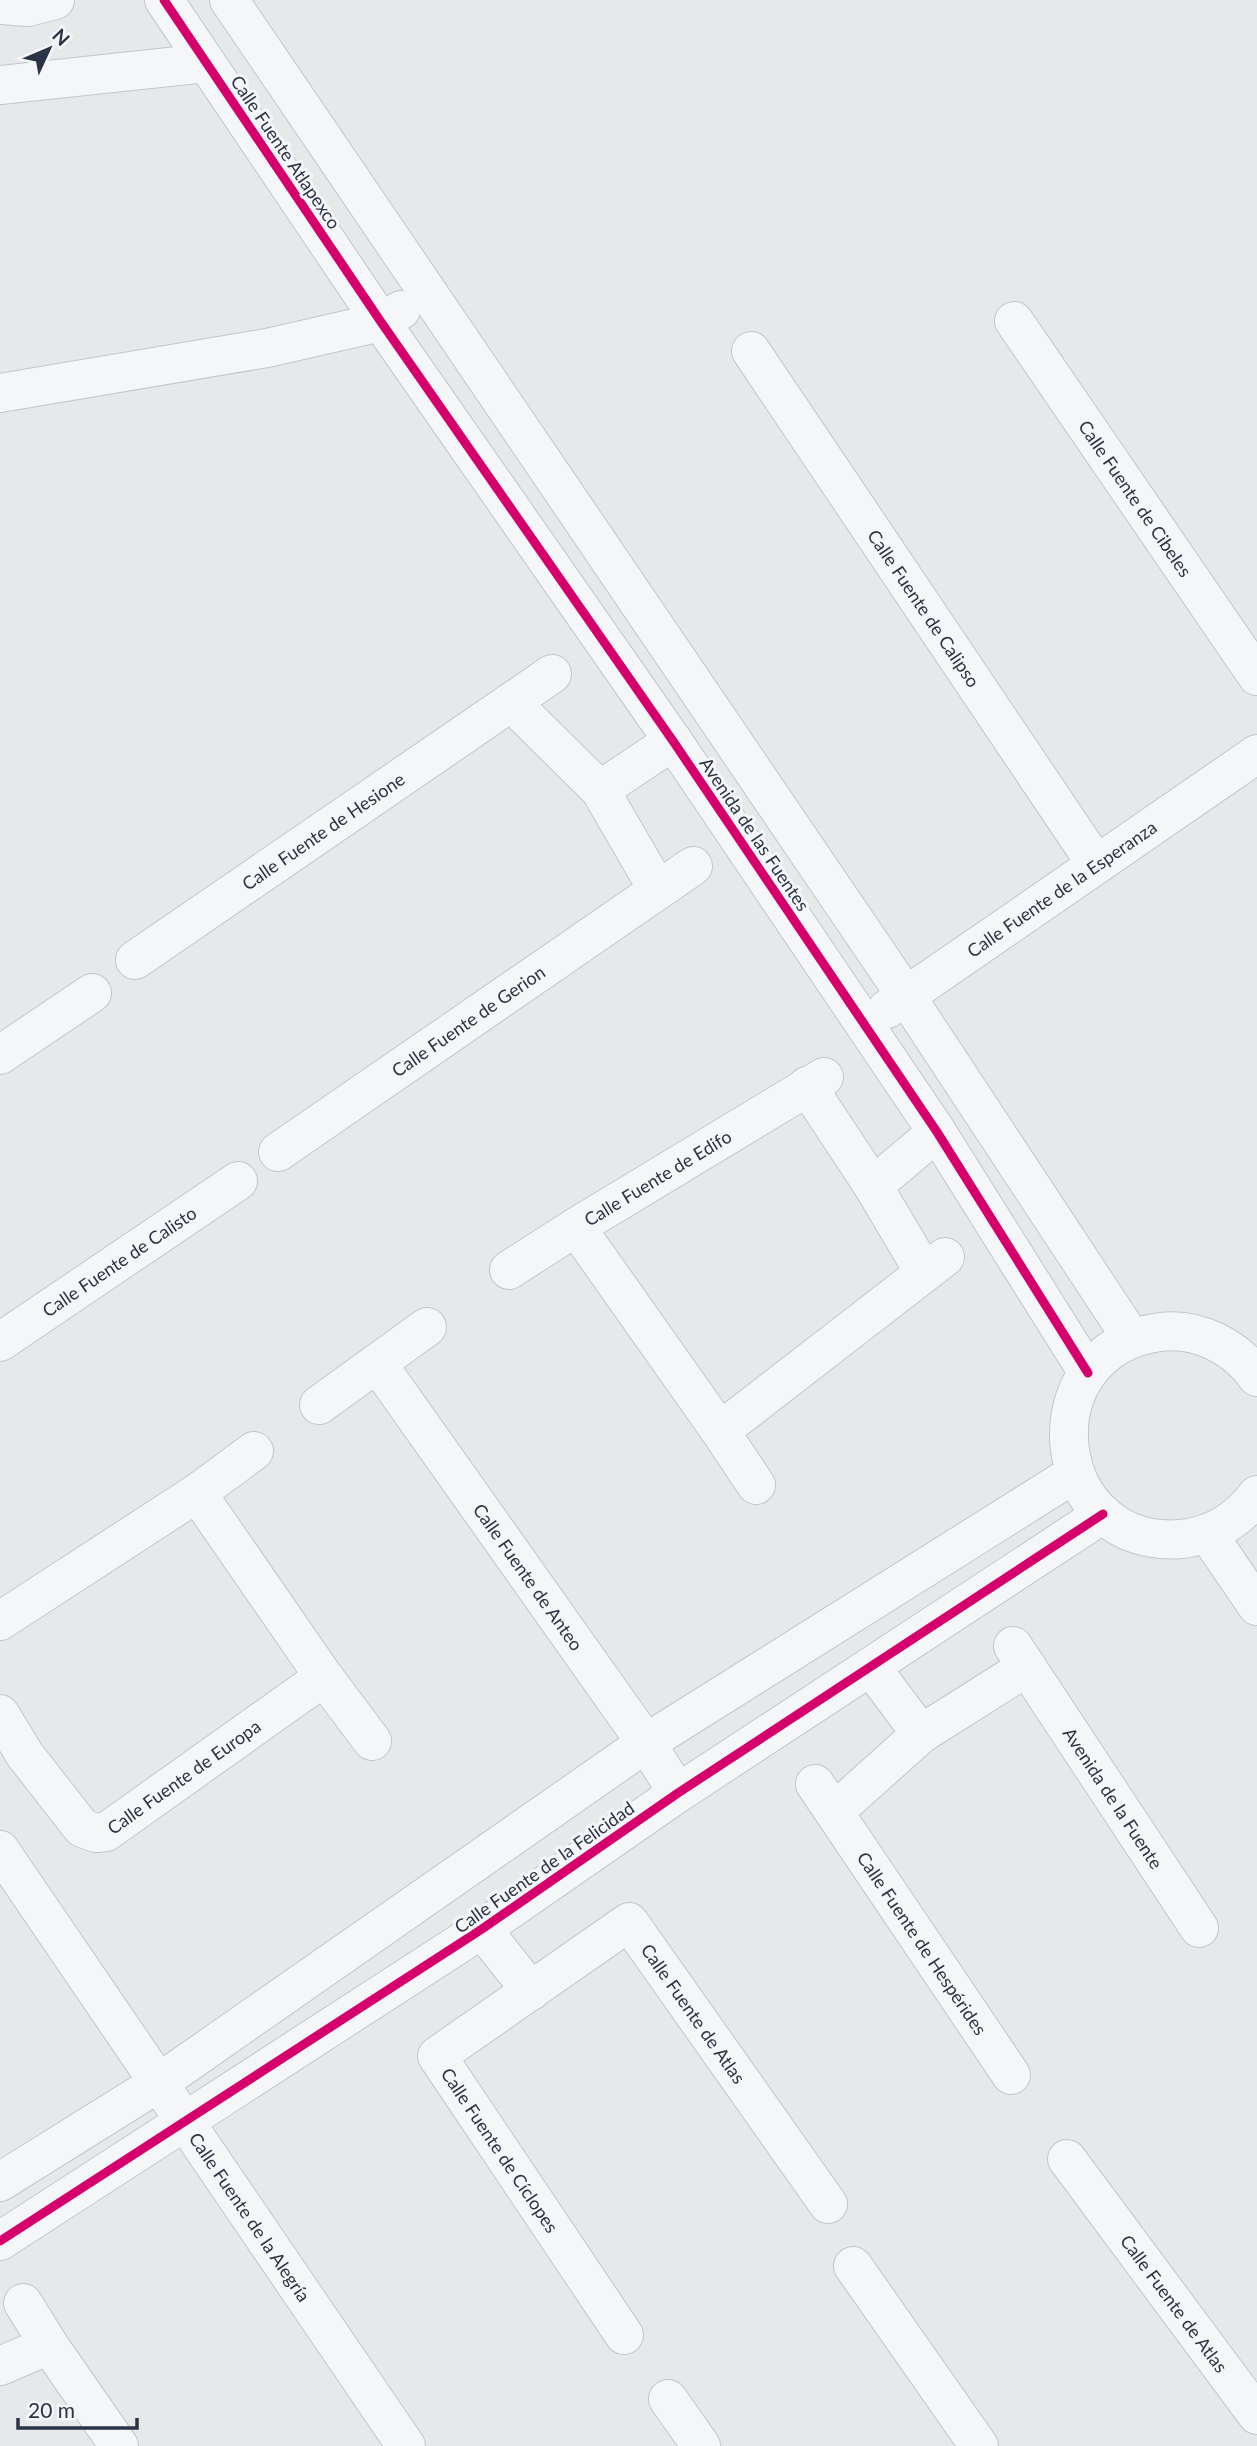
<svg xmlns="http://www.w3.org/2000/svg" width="1257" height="2446" font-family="Lato,sans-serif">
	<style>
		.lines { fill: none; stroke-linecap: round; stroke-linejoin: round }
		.minor-casing { stroke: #c4c6c8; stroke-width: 40 }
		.minor { stroke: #f5f6f7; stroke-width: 38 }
		.cycleway-casing { stroke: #f4f6f9; stroke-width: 13 }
		.cycleway { stroke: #d6006c; stroke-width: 9 }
		.labels { text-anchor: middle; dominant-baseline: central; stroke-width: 6; stroke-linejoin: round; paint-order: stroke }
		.street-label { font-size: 18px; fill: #2b3445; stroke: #f4f6f9 }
	</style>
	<rect width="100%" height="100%" fill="#e6e8ea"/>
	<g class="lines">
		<defs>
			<g id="minor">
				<path d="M164 0 381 322 673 741 937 1132 1088 1373"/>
				<path d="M229 0 906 996 1132 1339"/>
				<path d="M0 5 28 7 55 0"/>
				<path d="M0 85 206 63"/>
				<path id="s1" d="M1014 321 1257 676"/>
				<path id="s2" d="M751 351 1096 864"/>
				<path d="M0 393 267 348 381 322 401 310"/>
				<path d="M511 702 600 790 658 890"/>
				<path d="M600 790 673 741"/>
				<path id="s3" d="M135 960 552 674"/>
				<path id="s4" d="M887 1009 1257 754"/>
				<path d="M0 1055 92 993"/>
				<path d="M807 1086 873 1186 924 1272"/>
				<path id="s5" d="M278 1152 693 866"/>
				<path d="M873 1186 937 1132"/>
				<path d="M576 1227 720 1431 756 1485"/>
				<path id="s6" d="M509 1270 576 1227 824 1077"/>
				<path id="s7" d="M0 1342 238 1181"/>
				<path id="s8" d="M377 1363 646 1743 678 1793"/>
				<path d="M1257 1377C1236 1347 1198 1327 1160 1332 1024 1351 1048 1550 1181 1539 1213 1536 1238 1520 1257 1495"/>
				<path d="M319 1405 427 1327"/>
				<path d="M720 1431 945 1257"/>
				<path d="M197 1493 324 1677 372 1741"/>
				<path d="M1207 1533 1257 1606"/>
				<path d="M0 1621 197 1493 254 1451"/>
				<path id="s9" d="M1013 1646 1199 1928"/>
				<path d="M871 1667 921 1734"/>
				<path id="s10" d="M0 1714 25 1755 82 1828 96 1833 106 1832 324 1677"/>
				<path id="s11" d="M815 1784 1011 2075"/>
				<path d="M835 1811 921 1734 1027 1667"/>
				<path id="s12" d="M0 1850 406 2446"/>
				<path d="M482 1929 531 1991"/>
				<path id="s13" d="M1067 2159 1257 2415"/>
				<path d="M0 2182 160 2082 646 1743 1074 1474"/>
				<path d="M0 2241 482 1929 678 1793 1103 1514"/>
				<path d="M853 2266 979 2446"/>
				<path d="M23 2303 49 2345 119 2446"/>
				<path id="s14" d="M624 2335 437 2056 629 1922 828 2204"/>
				<path d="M0 2366 49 2345"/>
				<path d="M668 2399 701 2446"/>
			</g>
		</defs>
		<use href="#minor" class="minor-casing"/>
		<use href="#minor" class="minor"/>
		<defs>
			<g id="cycleway">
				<path d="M164 0 381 322 673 741 937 1132 1088 1373"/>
				<path d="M0 2241 482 1929 678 1793 1103 1514"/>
			</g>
		</defs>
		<use href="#cycleway" class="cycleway-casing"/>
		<use href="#cycleway" class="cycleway"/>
	</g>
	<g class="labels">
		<g class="street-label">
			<text transform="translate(286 152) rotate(56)">Calle Fuente Atlapexco</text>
			<text stroke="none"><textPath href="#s1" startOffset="215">Calle Fuente de Cibeles</textPath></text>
			<text stroke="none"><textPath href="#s2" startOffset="310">Calle Fuente de Calipso</textPath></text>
			<text stroke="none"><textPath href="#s3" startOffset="228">Calle Fuente de Hesione</textPath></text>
			<text transform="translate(755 834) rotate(56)">Avenida de las Fuentes</text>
			<text stroke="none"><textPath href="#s4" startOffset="212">Calle Fuente de la Esperanza</textPath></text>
			<text stroke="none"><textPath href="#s5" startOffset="231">Calle Fuente de Gerion</textPath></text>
			<text stroke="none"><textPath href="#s6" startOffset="175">Calle Fuente de Edifo</textPath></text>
			<text stroke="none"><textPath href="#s7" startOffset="144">Calle Fuente de Calisto</textPath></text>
			<text stroke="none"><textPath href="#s8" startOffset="262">Calle Fuente de Anteo</textPath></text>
			<text stroke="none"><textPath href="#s10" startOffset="261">Calle Fuente de Europa</textPath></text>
			<text stroke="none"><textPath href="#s9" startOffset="182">Avenida de la Fuente</textPath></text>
			<text transform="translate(544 1867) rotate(-35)">Calle Fuente de la Felicidad</text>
			<text stroke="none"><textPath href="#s11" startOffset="192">Calle Fuente de Hespérides</textPath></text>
			<text stroke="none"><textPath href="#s14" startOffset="682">Calle Fuente de Atlas</textPath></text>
			<text transform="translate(500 2150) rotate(56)">Calle Fuente de Cíclopes</text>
			<text stroke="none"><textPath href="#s12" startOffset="444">Calle Fuente de la Alegría</textPath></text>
			<text stroke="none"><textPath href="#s13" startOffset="180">Calle Fuente de Atlas</textPath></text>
		</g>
	</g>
	<g transform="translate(49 49) rotate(46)" stroke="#f4f6f9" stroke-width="5" paint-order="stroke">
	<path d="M0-5L12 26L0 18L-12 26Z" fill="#2b3445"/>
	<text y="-10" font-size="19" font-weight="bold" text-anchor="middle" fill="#2b3445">N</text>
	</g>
	<path d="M18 2418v10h119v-10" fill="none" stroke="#2b3445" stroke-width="3.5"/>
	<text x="28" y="2418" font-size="21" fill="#2b3445" stroke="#f4f6f9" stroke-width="5" paint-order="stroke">20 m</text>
</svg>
